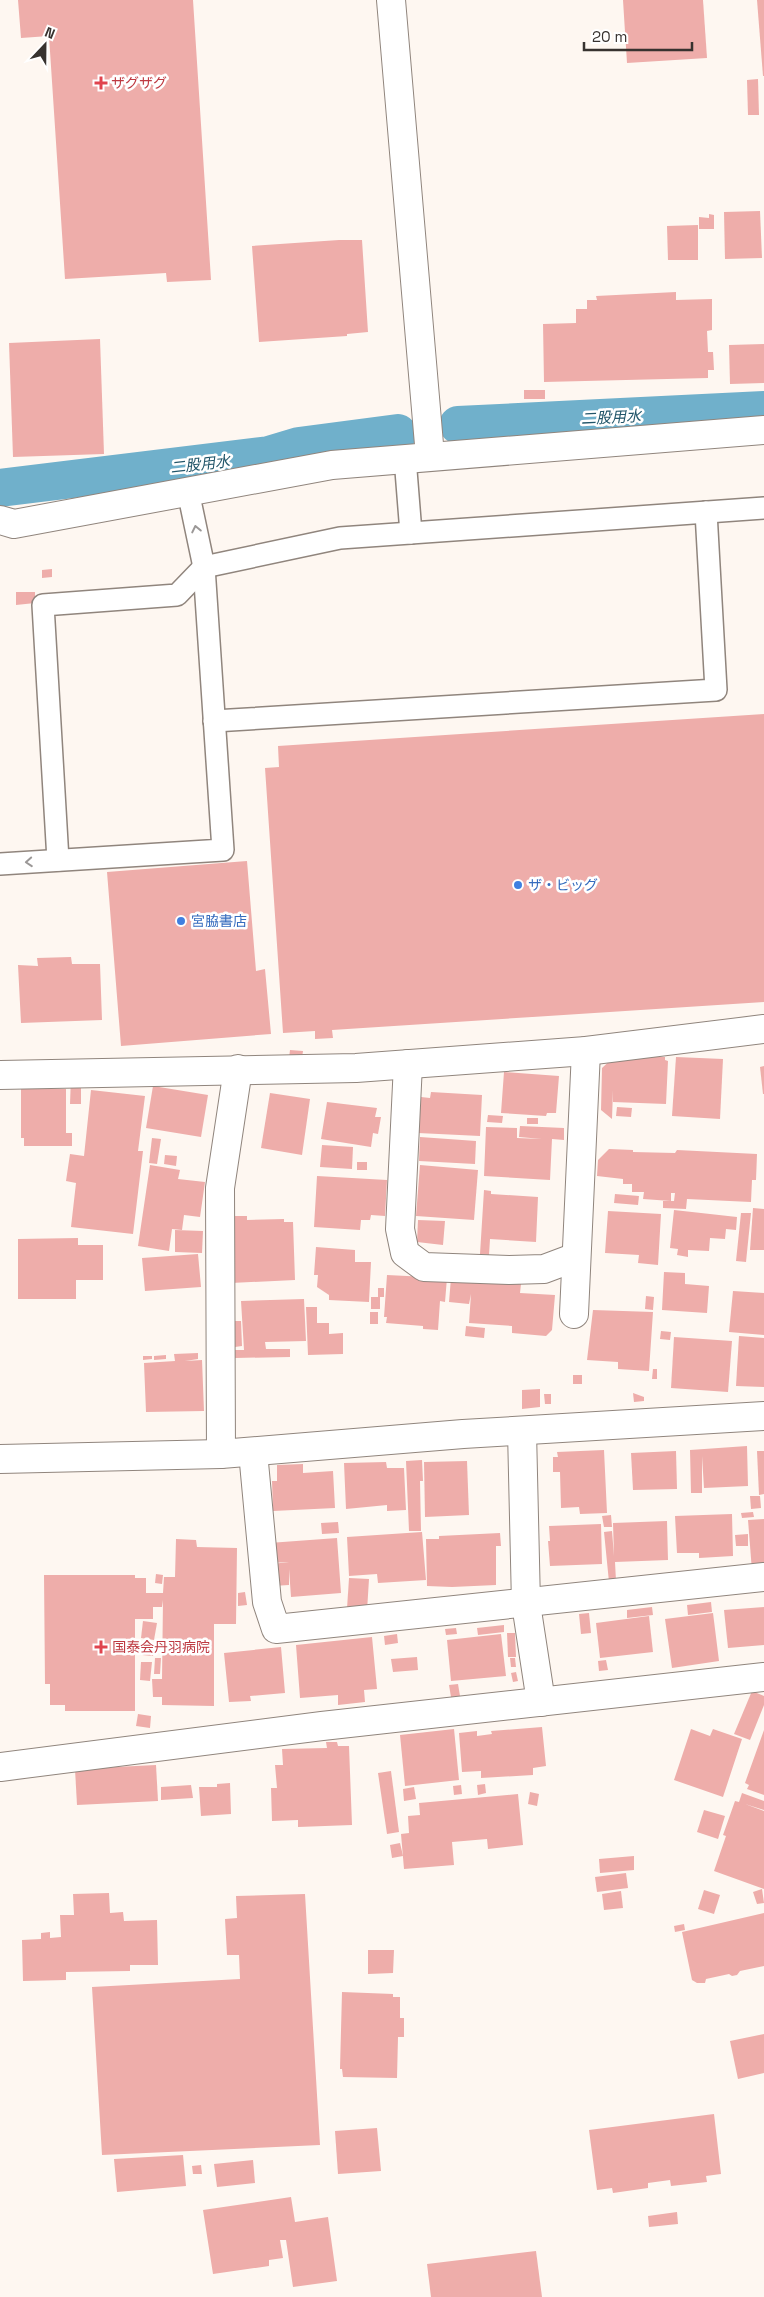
<svg xmlns="http://www.w3.org/2000/svg" width="764" height="2297" font-family="'Space Grotesk','Noto Sans JP',sans-serif">
	<style>
		.lines { fill: none; stroke-linecap: round; stroke-linejoin: round }
		.canal { stroke: #70b0cb; stroke-width: 38 }
		.building { fill: #eeadaa }
		.lane-casing { stroke: #90857d; stroke-width: 24 }
		.street-casing { stroke: #90857d; stroke-width: 30 }
		.lane { stroke: #fff; stroke-width: 21 }
		.street { stroke: #fff; stroke-width: 28 }
		.oneway { stroke: #9b9897 }
		.health-dot { fill: #e0444e; stroke: #fff; stroke-width: 2 }
		.shop-dot { fill: #3f7fe0; stroke: #fff; stroke-width: 2 }
		.labels { text-anchor: middle; dominant-baseline: central; stroke-width: 5; stroke-linejoin: round; paint-order: stroke }
		.health-label { font-size: 14px; fill: #be3a42; stroke: #fff; text-anchor: start }
		.shop-label { font-size: 14px; fill: #366cbe; stroke: #fff; text-anchor: start }
		.water-label { font-size: 15px; font-style: italic; fill: #215569; stroke: #fff }
	</style>
	<rect width="100%" height="100%" fill="#fef7f1"/>
	<g class="lines">
		<g class="canal">
			<path d="M458 425 764 410"/>
			<path d="M0 488 269 455 299 446 398 433"/>
		</g>
	</g>
	<g class="building">
		<path d="M18 0H193L211 280 167 282 166 273 65 279 49 36 21 38Z"/>
		<path d="M623 0H703L707 58 627 63Z"/>
		<path d="M757 0H764V76H763Z"/>
		<path d="M758 79 759 115H748L747 80Z"/>
		<path d="M760 211 762 258 725 259 724 212Z"/>
		<path d="M709 214 714 215V229H699V217L709 218Z"/>
		<path d="M698 225V260H668L667 226Z"/>
		<path d="M339 240H362L368 332 347 334V336L259 342 252 246Z"/>
		<path d="M676 292V300L712 299V330L707 331 708 352H713L714 370H708V378L544 382 543 324 576 323V309H587V300H597L596 296Z"/>
		<path d="M100 339 104 454 13 457 9 343Z"/>
		<path d="M764 344V383L730 384 729 345Z"/>
		<rect x="524" y="390" width="21" height="9"/>
		<path d="M52 569V577L42 578V570Z"/>
		<path d="M16 592H35V603L16 605Z"/>
		<path d="M764 714V1002L332 1030 333 1038 315 1039V1031L283 1033 265 768 279 767 278 746Z"/>
		<path d="M247 861 256 971 265 969 271 1034 121 1046 107 872Z"/>
		<path d="M71 957 72 964H100L102 1020 21 1023 18 965 38 966 37 958Z"/>
		<path d="M290 1050 303 1051 302 1058H289Z"/>
		<path d="M614 1057H665V1060L668 1061 666 1104 613 1102V1090L612 1119 601 1110 602 1068Z"/>
		<path d="M676 1057 723 1059 720 1119 672 1116Z"/>
		<path d="M764 1066V1094H763L760 1067Z"/>
		<path d="M504 1072 559 1076 556 1113H547L546 1116 501 1113Z"/>
		<path d="M71 1077 81 1078V1104H70Z"/>
		<path d="M153 1086 208 1095 201 1137 146 1128Z"/>
		<path d="M21 1089H66V1133H72V1146H24V1138H21Z"/>
		<path d="M91 1090 145 1096 138 1151H143L133 1234 71 1227 76 1183 66 1181 70 1154 84 1156Z"/>
		<path d="M431 1092 482 1095 480 1136 418 1133 421 1097 430 1098Z"/>
		<path d="M270 1093 310 1099 302 1155 261 1148Z"/>
		<path d="M327 1102 377 1108 375 1117H381L378 1134 373 1133 371 1147 321 1139Z"/>
		<path d="M617 1107 632 1108 631 1117 616 1116Z"/>
		<path d="M488 1115 503 1116 502 1123 487 1122Z"/>
		<rect x="527" y="1118" width="11" height="6"/>
		<path d="M520 1126 564 1128V1140L552 1139 550 1180 484 1176 486 1127 517 1128V1138L542 1139 519 1137Z"/>
		<path d="M420 1137 476 1141 475 1164 419 1161Z"/>
		<path d="M152 1138 161 1139 157 1164 149 1163Z"/>
		<path d="M322 1145 353 1147 352 1169 320 1167Z"/>
		<path d="M609 1149 633 1150V1152L675 1153 677 1150 757 1154 756 1180H752L751 1202 687 1199 686 1209 663 1208V1201H674L675 1193H671V1201L643 1199 644 1192H632V1184H623V1179L597 1176 598 1160Z"/>
		<path d="M165 1155 177 1156 176 1166 164 1164Z"/>
		<rect x="357" y="1162" width="10" height="8"/>
		<path d="M150 1165 180 1170 178 1179 205 1182 200 1217 184 1215 182 1230 172 1229 169 1251 138 1246Z"/>
		<path d="M420 1165 478 1170 474 1220 416 1216Z"/>
		<path d="M317 1176 387 1180 385 1216 371 1215 370 1220H361L360 1230 314 1227Z"/>
		<path d="M484 1190 491 1191V1194L538 1197 536 1242 490 1239 489 1255 480 1254Z"/>
		<path d="M615 1194 639 1196 638 1205 614 1203Z"/>
		<path d="M753 1208 764 1209V1250H750Z"/>
		<path d="M674 1210 737 1217 736 1230 726 1229 725 1239 710 1238 709 1251 688 1250V1257L677 1255 678 1249 670 1248Z"/>
		<path d="M608 1211 661 1214 658 1265 638 1263 639 1255 605 1253Z"/>
		<path d="M741 1213H751L746 1262 736 1261Z"/>
		<path d="M230 1216H247V1220L284 1219V1222H293L295 1280 231 1283Z"/>
		<path d="M418 1220 445 1221 443 1245 417 1242Z"/>
		<path d="M175 1230 203 1231 202 1253 175 1252Z"/>
		<path d="M78 1238V1245H103V1280H76V1299H18V1239Z"/>
		<path d="M316 1247 355 1250V1262H371L369 1302 329 1300V1295L317 1287 318 1275H314Z"/>
		<path d="M198 1254 201 1287 145 1291 142 1258Z"/>
		<path d="M664 1272 685 1273V1284L709 1286 707 1313 662 1310Z"/>
		<path d="M387 1275 447 1278 445 1302 440 1301 438 1330 423 1329V1326L386 1323 387 1317H384Z"/>
		<path d="M451 1278 521 1284 520 1293 555 1295 552 1330 546 1336 512 1333V1326L469 1323 471 1294 469 1304 449 1302Z"/>
		<path d="M378 1288H384V1297H380V1309H371V1297H378Z"/>
		<path d="M733 1291 764 1293V1335L729 1332Z"/>
		<path d="M646 1296 654 1297 653 1310 645 1309Z"/>
		<path d="M304 1299 306 1341 265 1342 266 1349H248H290V1357L235 1358V1350H244L241 1301Z"/>
		<path d="M306 1307H317V1323H329V1334L343 1333V1354L308 1355Z"/>
		<path d="M593 1310 653 1312 649 1371 618 1369V1362L587 1360Z"/>
		<rect x="370" y="1312" width="8" height="12"/>
		<path d="M234 1321H241L242 1346 235 1347Z"/>
		<path d="M466 1326 485 1328 484 1338 465 1336Z"/>
		<path d="M661 1331 671 1332 670 1340 660 1339Z"/>
		<path d="M739 1336 764 1338V1387L736 1386Z"/>
		<path d="M674 1337 732 1341 728 1392 671 1388Z"/>
		<path d="M198 1353V1359L185 1361 202 1360 204 1411 146 1412 144 1363 175 1361 174 1354Z"/>
		<path d="M166 1355V1359L154 1360V1356Z"/>
		<path d="M143 1356H152V1359L143 1360Z"/>
		<path d="M653 1369H657V1379H652Z"/>
		<rect x="573" y="1375" width="9" height="9"/>
		<path d="M540 1389V1407L522 1409V1390Z"/>
		<path d="M633 1393 644 1397V1401L634 1402Z"/>
		<path d="M544 1394H551V1404H545Z"/>
		<path d="M747 1446 748 1486 704 1488 702 1456V1493H691L690 1450Z"/>
		<path d="M604 1450 607 1513 580 1514 579 1507 561 1508 560 1472H553V1457H558L557 1452Z"/>
		<path d="M676 1451 677 1489 633 1490 631 1453Z"/>
		<path d="M757 1451H764V1494L759 1495Z"/>
		<path d="M422 1460 423 1481H420L421 1531H409L406 1461Z"/>
		<path d="M467 1461 469 1515 425 1517 424 1462Z"/>
		<path d="M386 1462 387 1468H404L406 1510 387 1511V1505L346 1509 344 1463Z"/>
		<path d="M303 1464V1473L333 1471 335 1508 273 1511 272 1481H277V1465Z"/>
		<path d="M750 1496H760L761 1508 751 1509Z"/>
		<path d="M753 1512 754 1517 742 1518 741 1513Z"/>
		<path d="M732 1514 733 1556 699 1558V1553H677L675 1516Z"/>
		<path d="M611 1515 612 1527H604L602 1516Z"/>
		<path d="M764 1519V1570L752 1571 748 1520Z"/>
		<path d="M667 1521 668 1560 615 1562 616 1581 609 1582 604 1532 612 1531 614 1556 613 1523Z"/>
		<path d="M338 1522 339 1533 322 1534 321 1523Z"/>
		<path d="M601 1524 602 1564 550 1566 548 1541H550L549 1526Z"/>
		<path d="M422 1532 426 1580 378 1583 377 1574 349 1576 347 1537Z"/>
		<path d="M500 1533 501 1546H496V1585L452 1587 427 1586 426 1539H439V1536Z"/>
		<path d="M748 1534V1546H736L735 1535Z"/>
		<path d="M337 1538 341 1593 291 1597 289 1569V1585L273 1586 272 1564 289 1562 271 1563 269 1543Z"/>
		<path d="M176 1539 196 1540 197 1547 237 1548 236 1624H214V1706L162 1705V1697H153L152 1679H162L163 1600 162 1607H153V1619H135V1711H65V1705H50V1684H45L44 1575H135V1578H146V1593H163L164 1577H175Z"/>
		<path d="M156 1574 163 1575 162 1584 155 1583Z"/>
		<path d="M349 1578 369 1579 367 1611 347 1609Z"/>
		<path d="M245 1592 247 1605 238 1606V1593Z"/>
		<path d="M711 1602 712 1612 688 1615 687 1605Z"/>
		<path d="M652 1607 653 1615 627 1618V1610Z"/>
		<path d="M764 1607V1645L728 1648 724 1610Z"/>
		<path d="M589 1613 591 1633 581 1634 579 1614Z"/>
		<path d="M713 1613 719 1661 672 1668 665 1619Z"/>
		<path d="M649 1616 653 1652 600 1658 596 1623Z"/>
		<path d="M143 1621 157 1623 154 1640 141 1638Z"/>
		<path d="M504 1625V1632L478 1635 477 1628Z"/>
		<path d="M456 1628 457 1634 446 1635 445 1629Z"/>
		<path d="M507 1633H515L516 1657H508Z"/>
		<path d="M397 1634 398 1643 385 1645 384 1636Z"/>
		<path d="M501 1634 506 1676 451 1681 447 1640Z"/>
		<path d="M372 1637 377 1689 364 1690 365 1702 338 1705V1695L300 1698 296 1645Z"/>
		<path d="M143 1642 154 1644 153 1656 142 1655Z"/>
		<path d="M281 1647 285 1693 250 1696 251 1701 229 1702 224 1653Z"/>
		<path d="M417 1657 418 1670 393 1672 391 1659Z"/>
		<path d="M155 1658H161L160 1674H154Z"/>
		<path d="M510 1658H515L516 1667H511Z"/>
		<path d="M606 1660 608 1670 599 1671 598 1661Z"/>
		<path d="M141 1662H152L150 1681 140 1680Z"/>
		<path d="M516 1672 518 1681 513 1682 511 1673Z"/>
		<path d="M458 1684 460 1696 451 1697 449 1685Z"/>
		<path d="M752 1691 764 1696V1705L750 1740 734 1734Z"/>
		<path d="M138 1714 151 1716 150 1728 136 1726Z"/>
		<path d="M542 1727 546 1766 533 1768V1775L481 1778V1771L462 1772 459 1733 477 1731V1736L492 1734 491 1731Z"/>
		<path d="M454 1729 459 1780 405 1786 400 1735Z"/>
		<path d="M691 1729 710 1736 713 1729 742 1739 723 1797 674 1780Z"/>
		<path d="M764 1730V1795L747 1789 749 1785 745 1783Z"/>
		<path d="M326 1742H337L338 1746H349L352 1825 298 1827V1820L272 1821 271 1788H277L275 1765H283L282 1749 327 1748Z"/>
		<path d="M156 1765 158 1801 77 1805 75 1769Z"/>
		<path d="M391 1771 399 1832 387 1834 378 1773Z"/>
		<path d="M230 1783 231 1814 201 1816 199 1787H217V1784Z"/>
		<path d="M485 1784 486 1793 478 1795 477 1785Z"/>
		<path d="M191 1785 193 1798 161 1800V1787Z"/>
		<path d="M461 1785 462 1794 454 1795 453 1786Z"/>
		<path d="M414 1787 416 1799 404 1801 403 1789Z"/>
		<path d="M530 1792 539 1794 537 1806 528 1804Z"/>
		<path d="M742 1793 764 1801V1810L745 1804 764 1811V1889L714 1871 726 1836 723 1835 735 1801 739 1802Z"/>
		<path d="M518 1794 523 1845 488 1849 487 1839 452 1842 454 1865 404 1869 401 1834 409 1833 408 1816 420 1815 419 1803Z"/>
		<path d="M704 1810 725 1816 718 1839 697 1832Z"/>
		<path d="M400 1843 403 1856 392 1858 390 1845Z"/>
		<path d="M634 1856V1870L600 1873 599 1859Z"/>
		<path d="M626 1873 628 1888 597 1892 595 1877Z"/>
		<path d="M762 1889 764 1903 757 1904 753 1892Z"/>
		<path d="M704 1890 720 1895 714 1914 698 1909Z"/>
		<path d="M621 1891 623 1908 604 1910 602 1894Z"/>
		<path d="M109 1893 110 1913 123 1912 124 1921 157 1920 158 1965H130V1971L66 1972V1980L23 1981 22 1940 41 1939V1933L50 1932V1938L61 1937 60 1915H74L73 1894Z"/>
		<path d="M305 1894 320 2145 102 2155 92 1987 240 1979 239 1955H227L225 1919 237 1918 236 1896Z"/>
		<path d="M764 1913V1966L740 1971 737 1975 732 1976 729 1974 706 1979 705 1983H697L692 1980 682 1932Z"/>
		<path d="M684 1924 685 1930 675 1932 674 1926Z"/>
		<path d="M368 1950H394L393 1973 368 1974Z"/>
		<path d="M342 1992 393 1994V1997H400V2018H404V2037H398L397 2078 343 2077 342 2069H340Z"/>
		<path d="M764 2034V2073L738 2079 730 2041Z"/>
		<path d="M714 2114 721 2174 706 2176 707 2182 671 2186 670 2180 648 2183V2188L613 2193 612 2188 597 2190 589 2130Z"/>
		<path d="M377 2128 381 2171 338 2174 335 2131Z"/>
		<path d="M183 2155 186 2186 117 2192 114 2159Z"/>
		<path d="M253 2160 255 2183 217 2187 214 2164Z"/>
		<path d="M201 2165 202 2174H193L192 2166Z"/>
		<path d="M291 2197 295 2222 328 2217 337 2281 293 2287 286 2240H280L283 2258 269 2260V2266L213 2274 203 2210Z"/>
		<path d="M677 2212 678 2224 649 2227 648 2216Z"/>
		<path d="M536 2251 542 2297H431L427 2264Z"/>
	</g>
	<g class="lines">
		<defs>
			<g id="lane">
				<path d="M405 458 411 533"/>
				<path d="M214 721 716 690 706 512"/>
				<path d="M58 860 43 605 177 595 204 567 340 538 764 508"/>
				<path d="M0 864 223 850 204 567 188 491"/>
			</g>
			<g id="street">
				<path d="M391 0 430 456"/>
				<path d="M0 520 14 524 332 465 764 430"/>
				<path d="M408 1064 400 1229 405 1253 424 1267 509 1270 544 1269 576 1257"/>
				<path d="M0 1075 356 1068 586 1051 764 1029"/>
				<path d="M574 1314 586 1051"/>
				<path d="M522 1431 526 1604 541 1702"/>
				<path d="M253 1452 267 1602 276 1629 764 1577"/>
				<path d="M221 1454 220 1188 238 1069"/>
				<path d="M0 1459 221 1454 463 1434 764 1416"/>
				<path d="M0 1767 322 1726 764 1677"/>
			</g>
		</defs>
		<use href="#lane" class="lane-casing"/>
		<use href="#street" class="street-casing"/>
		<use href="#lane" class="lane"/>
		<use href="#street" class="street"/>
	</g>
	<defs><path id="oneway-chevron" d="M-2-3.5L2.5 0L-2 3.5" fill="none" stroke-width="1.6" stroke-linecap="round" stroke-linejoin="round" transform="scale(1.25)"/></defs>
	<g class="oneway">
		<use href="#oneway-chevron" transform="translate(196 529) rotate(-102)"/>
		<use href="#oneway-chevron" transform="translate(29 862) rotate(176)"/>
	</g>
	<g class="health-dot">
		<path d="M98.5 75.5h5v5h5v5h-5v5h-5v-5h-5v-5h5z"/>
		<path d="M98.5 1639.5h5v5h5v5h-5v5h-5v-5h-5v-5h5z"/>
	</g>
	<g class="shop-dot">
		<circle cx="518" cy="885" r="5"/>
		<circle cx="181" cy="921" r="5"/>
	</g>
	<g class="labels">
		<g class="health-label">
			<text x="111" y="83">ザグザグ</text>
			<text x="112" y="1647">国泰会丹羽病院</text>
		</g>
		<g class="shop-label">
			<text x="528" y="885">ザ・ビッグ</text>
			<text x="191" y="921">宮脇書店</text>
		</g>
		<g class="water-label">
			<text transform="translate(611 417) rotate(-3)">二股用水</text>
			<text transform="translate(200 464) rotate(-7)">二股用水</text>
		</g>
	</g>
	<g transform="translate(45 45) rotate(22)" stroke="#ffffff" stroke-width="4" paint-order="stroke">
	<path d="M0-4L9 19L0 12L-9 19Z" fill="#37322f"/>
	<text y="-8" font-size="14" font-weight="bold" text-anchor="middle" fill="#37322f">N</text>
	</g>
	<path d="M584 42v8h108v-8" fill="none" stroke="#37322f" stroke-width="2.5"/>
	<text x="592" y="42" font-size="15" fill="#37322f" stroke="#ffffff" stroke-width="4" paint-order="stroke">20 m</text>
</svg>
